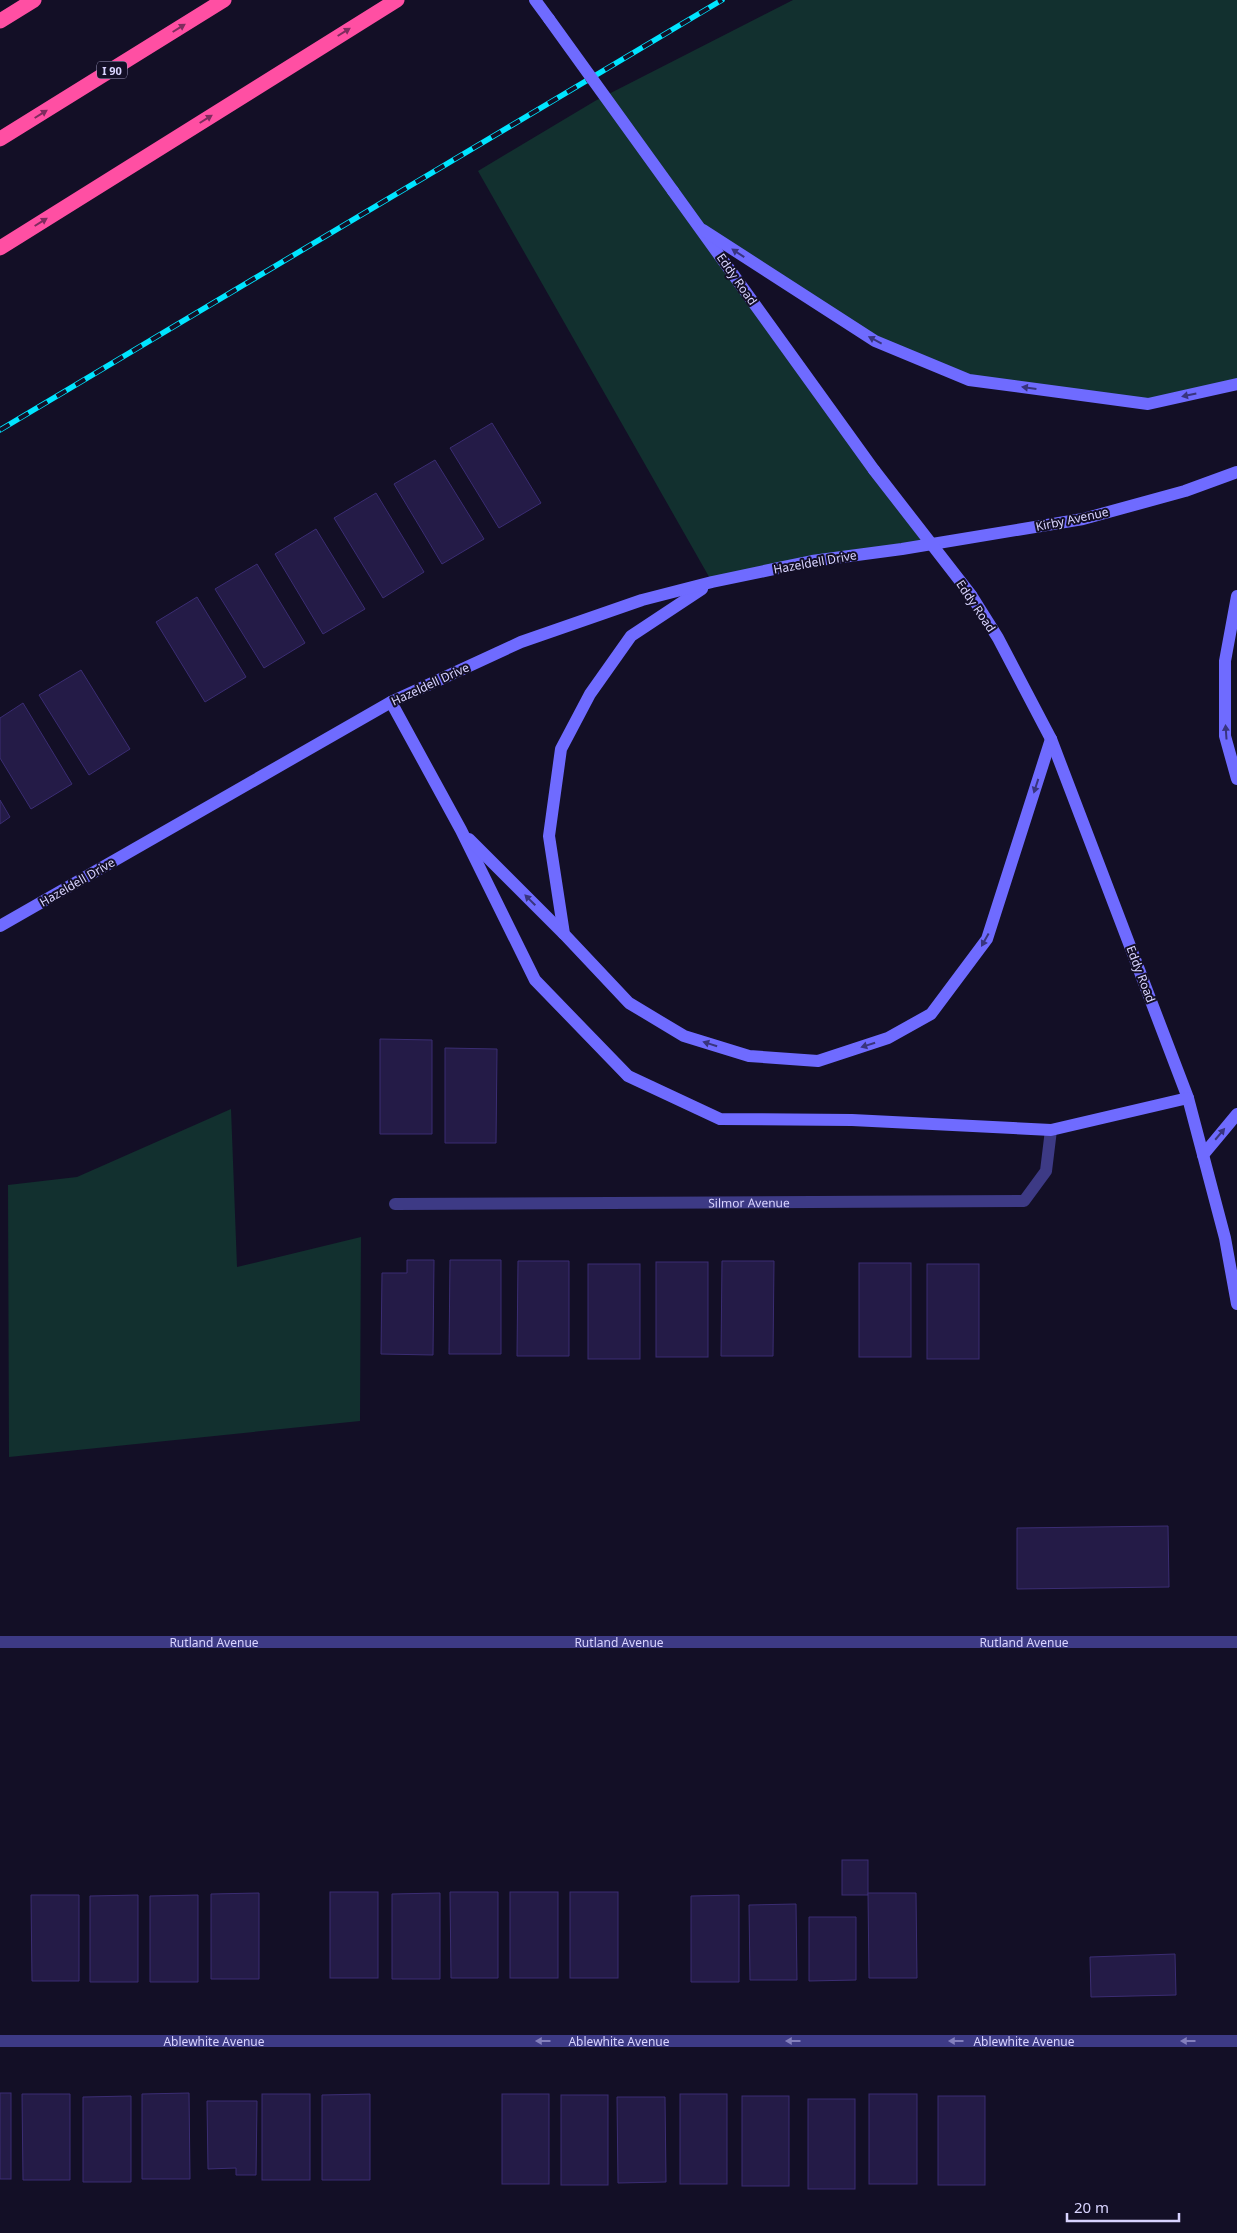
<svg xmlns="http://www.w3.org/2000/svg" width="1237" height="2233" font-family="'Noto Sans',sans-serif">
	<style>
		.green { fill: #12302f }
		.building { fill: #241b47; stroke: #3b2d73 }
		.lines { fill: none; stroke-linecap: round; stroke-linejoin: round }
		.street { stroke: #3d3a85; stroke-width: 12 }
		.secondary { stroke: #6f6bff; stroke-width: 12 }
		.highway { stroke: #ff4fa3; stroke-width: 15 }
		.rail-casing { stroke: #00e5ff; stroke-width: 5.5 }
		.rail { stroke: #130f26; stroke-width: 4; stroke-dasharray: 11; stroke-linecap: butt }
		.secondary-bridge { stroke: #6f6bff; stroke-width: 12 }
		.oneway { fill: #7d2c5e }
		.oneway2 { fill: #38347d }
		.oneway3 { fill: #837fbc }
		.labels { text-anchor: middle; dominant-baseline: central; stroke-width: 4; stroke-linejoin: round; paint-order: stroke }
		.shield { fill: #130f26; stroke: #9e99be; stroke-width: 1 }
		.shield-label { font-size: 11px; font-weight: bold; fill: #d9d4ff }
		.street-label { font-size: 12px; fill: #d9d4ff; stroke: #130f26 }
	</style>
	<rect width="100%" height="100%" fill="#130f26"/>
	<g class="green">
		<path d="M793 0H1237V384L1148 404 969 380 875 341 704 231 931 544 712 582 478 171 595 101Z"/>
		<path d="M231 1109 237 1267 361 1237 360 1421 9 1457 8 1185 77 1177Z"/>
	</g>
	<g class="building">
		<path d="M492 423 541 503 499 528 450 448Z"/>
		<path d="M435 460 484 539 442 564 394 484Z"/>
		<path d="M376 493 424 572 383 598 334 518Z"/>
		<path d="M316 529 365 609 323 634 275 554Z"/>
		<path d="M257 564 305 643 264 668 215 589Z"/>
		<path d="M197 597 246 677 205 702 156 622Z"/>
		<path d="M81 670 130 749 89 775 39 695Z"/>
		<path d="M23 703 72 784 31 809 0 758V718Z"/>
		<path d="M0 800 10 817 0 824Z"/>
		<path d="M380 1039 432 1040V1134H380Z"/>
		<path d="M445 1048 497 1049 496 1143H445Z"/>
		<path d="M407 1260H434L433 1355 381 1354 382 1273H407Z"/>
		<path d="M450 1260H501V1354H449Z"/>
		<path d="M518 1261H569V1356H517Z"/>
		<path d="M722 1261H774L773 1356H721Z"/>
		<rect x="656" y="1262" width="52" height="95"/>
		<rect x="859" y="1263" width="52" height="94"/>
		<rect x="588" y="1264" width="52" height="95"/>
		<rect x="927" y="1264" width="52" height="95"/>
		<path d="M1168 1526 1169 1587 1017 1589V1528Z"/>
		<rect x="842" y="1860" width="26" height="35"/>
		<rect x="330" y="1892" width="48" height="86"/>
		<path d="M450 1892H498V1978H451Z"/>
		<rect x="510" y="1892" width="48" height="86"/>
		<rect x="570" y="1892" width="48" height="86"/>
		<path d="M259 1893V1979H211V1894Z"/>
		<path d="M440 1893V1979H392V1894Z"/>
		<path d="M868 1893H916L917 1978H869Z"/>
		<path d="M31 1895H79V1981H32Z"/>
		<path d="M138 1895V1982H90V1896Z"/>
		<path d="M198 1895V1982H150V1896Z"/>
		<path d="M739 1895V1982H691V1896Z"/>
		<path d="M796 1904 797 1980H750L749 1905Z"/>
		<path d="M809 1917H856V1980L809 1981Z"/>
		<path d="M1175 1954 1176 1995 1091 1997 1090 1957Z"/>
		<rect x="0" y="2093" width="11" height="86"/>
		<path d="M189 2093 190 2179H142V2094Z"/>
		<path d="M22 2094H70V2180H23Z"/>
		<rect x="262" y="2094" width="48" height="86"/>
		<path d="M370 2094V2180H322V2095Z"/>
		<rect x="502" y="2094" width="47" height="90"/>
		<rect x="680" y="2094" width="47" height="90"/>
		<rect x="869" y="2094" width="48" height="90"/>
		<rect x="561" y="2095" width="47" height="90"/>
		<path d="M131 2096V2182H83V2097Z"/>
		<rect x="742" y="2096" width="47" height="90"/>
		<rect x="938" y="2096" width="47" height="89"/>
		<path d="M617 2097H665L666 2182 618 2183Z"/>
		<rect x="808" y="2099" width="47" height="90"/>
		<path d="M207 2101H257L256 2175H236V2168L208 2169Z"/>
	</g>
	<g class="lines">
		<g class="street">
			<path id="s1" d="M395 1204 1024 1201 1046 1171 1051 1130"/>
			<path id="s2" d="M0 1642H1237"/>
			<path id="s3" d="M0 2041H1237"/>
		</g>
		<g class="secondary">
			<path d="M535 0 549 19"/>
			<path d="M673 191 874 470"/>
			<path d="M703 230 875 341 969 380 1148 404 1237 384"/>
			<path d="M702 589 631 636 590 694 561 749 549 836 564 934 629 1003 684 1036 749 1056 818 1061 888 1038 931 1014 987 939 1051 739"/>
			<path d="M971 595 998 638 1051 739 1188 1098 1225 1238 1237 1304"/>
			<path d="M1237 596 1225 661V736L1237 779"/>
			<path d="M391 702 461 830 535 980 628 1076 720 1119 852 1120 1051 1130 1188 1098"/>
			<path d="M469 839 564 934"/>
			<path d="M0 926 391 702 521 642 642 600 712 582 812 561 902 549 1083 519 1185 491 1237 472"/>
			<path d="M1203 1155 1237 1114"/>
		</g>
		<g class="highway">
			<path d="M0 21 34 0"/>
			<path d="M0 139 224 0"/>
			<path d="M0 248 397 0"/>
		</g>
		<defs>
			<path id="rail" d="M0 430 722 0"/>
		</defs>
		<use href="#rail" class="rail-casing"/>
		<use href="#rail" class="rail"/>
		<g class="secondary-bridge">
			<path d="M549 19 673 191"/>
			<path d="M874 470 971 595"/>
		</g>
	</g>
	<defs><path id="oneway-solid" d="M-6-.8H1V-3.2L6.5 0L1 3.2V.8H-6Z" transform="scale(1.25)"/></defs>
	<g class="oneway">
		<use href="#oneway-solid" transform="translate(179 28) rotate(-32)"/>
		<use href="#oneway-solid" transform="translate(344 32) rotate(-32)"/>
		<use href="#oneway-solid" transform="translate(41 114) rotate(-32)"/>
		<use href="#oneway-solid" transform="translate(206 119) rotate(-32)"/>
		<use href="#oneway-solid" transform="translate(41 222) rotate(-32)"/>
	</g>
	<g class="oneway2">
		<use href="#oneway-solid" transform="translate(738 253) rotate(-147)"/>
		<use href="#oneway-solid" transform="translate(875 340) rotate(-152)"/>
		<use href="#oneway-solid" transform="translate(1029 388) rotate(-172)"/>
		<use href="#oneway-solid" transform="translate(1189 395) rotate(168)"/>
		<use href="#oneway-solid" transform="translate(1226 732) rotate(-94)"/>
		<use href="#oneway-solid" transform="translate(1036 786) rotate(108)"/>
		<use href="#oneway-solid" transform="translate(530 900) rotate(-135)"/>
		<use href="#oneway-solid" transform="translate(985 940) rotate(119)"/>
		<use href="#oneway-solid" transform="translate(710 1044) rotate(-162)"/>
		<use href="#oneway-solid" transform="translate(868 1045) rotate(162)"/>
		<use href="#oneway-solid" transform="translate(1220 1134) rotate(-50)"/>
	</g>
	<g class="oneway3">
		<use href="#oneway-solid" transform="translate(543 2041) rotate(-180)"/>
		<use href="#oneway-solid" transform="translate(793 2041) rotate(-180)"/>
		<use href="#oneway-solid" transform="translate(956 2041) rotate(-180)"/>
		<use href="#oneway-solid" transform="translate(1188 2041) rotate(-180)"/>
	</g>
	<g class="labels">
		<rect class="shield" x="97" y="61.5" width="30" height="17" rx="4"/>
		<g class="shield-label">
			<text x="112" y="70">I 90</text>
		</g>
		<g class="street-label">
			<text transform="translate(737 279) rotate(55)">Eddy Road</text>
			<text transform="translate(1072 519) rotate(-12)">Kirby Avenue</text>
			<text transform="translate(815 562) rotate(-10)">Hazeldell Drive</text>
			<text transform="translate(976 606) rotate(56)">Eddy Road</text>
			<text transform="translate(430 684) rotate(-25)">Hazeldell Drive</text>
			<text transform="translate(77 882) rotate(-30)">Hazeldell Drive</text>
			<text transform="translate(1141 974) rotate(69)">Eddy Road</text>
			<text stroke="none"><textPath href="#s1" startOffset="354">Silmor Avenue</textPath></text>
			<text stroke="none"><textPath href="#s2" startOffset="214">Rutland Avenue</textPath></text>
			<text stroke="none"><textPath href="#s2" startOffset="619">Rutland Avenue</textPath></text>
			<text stroke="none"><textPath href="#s2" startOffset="1024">Rutland Avenue</textPath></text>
			<text stroke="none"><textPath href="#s3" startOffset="214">Ablewhite Avenue</textPath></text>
			<text stroke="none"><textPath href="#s3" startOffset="619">Ablewhite Avenue</textPath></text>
			<text stroke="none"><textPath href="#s3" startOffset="1024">Ablewhite Avenue</textPath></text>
		</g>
	</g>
	<path d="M1067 2213v8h112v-8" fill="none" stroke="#d9d4ff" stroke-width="2.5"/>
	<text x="1074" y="2213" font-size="15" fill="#d9d4ff" stroke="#130f26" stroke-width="4" paint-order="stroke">20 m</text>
</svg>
